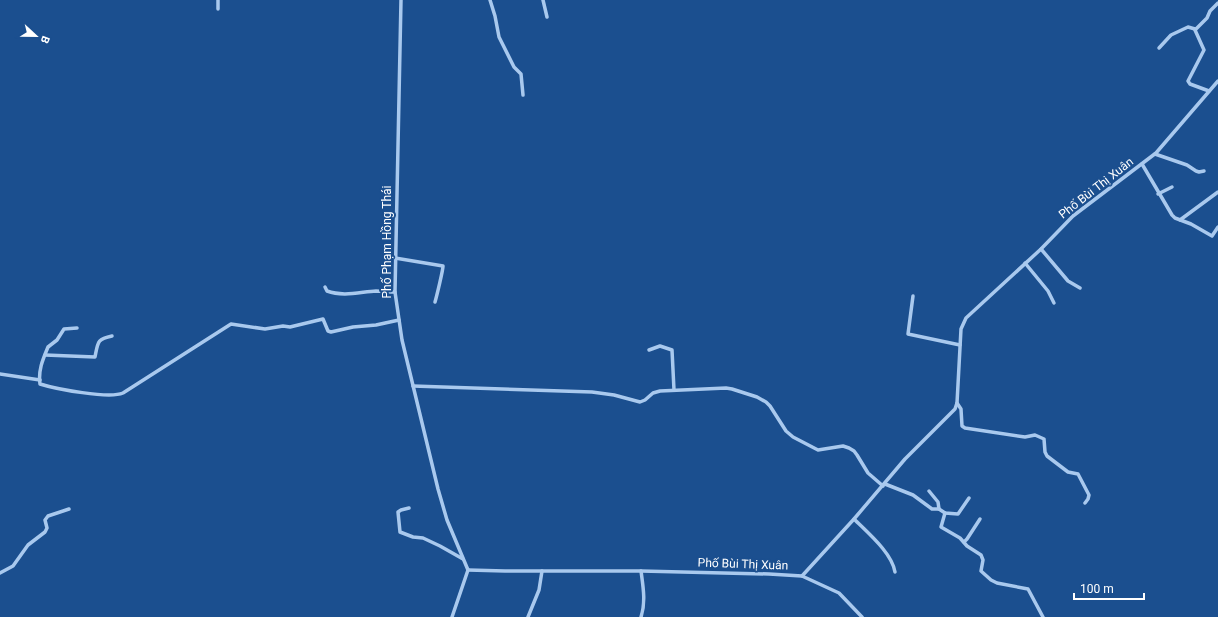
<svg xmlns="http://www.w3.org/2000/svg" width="1218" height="617" font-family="Roboto,sans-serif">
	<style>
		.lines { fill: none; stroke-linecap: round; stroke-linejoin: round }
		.minor { stroke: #a9c9ee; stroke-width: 3.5 }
		.labels { text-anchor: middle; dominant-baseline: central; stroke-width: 4; stroke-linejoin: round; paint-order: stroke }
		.street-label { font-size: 12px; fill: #fff; stroke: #1b4f8f }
	</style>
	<rect width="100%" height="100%" fill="#1b4f8f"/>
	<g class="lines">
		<g class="minor">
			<path d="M218 0V9"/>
			<path d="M401 0 395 292 402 340 438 489 447 520 468 570"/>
			<path d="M490 0 495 16 499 37 514 67 521 74 523 95"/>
			<path d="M543 0 547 17"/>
			<path d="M1159 48 1171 35 1188 27 1195 29"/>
			<path d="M1209 91 1190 84 1188 81 1204 50 1195 30 1207 18 1210 11 1218 3"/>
			<path d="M1155 154 1187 165 1196 171 1199 172 1204 171"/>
			<path d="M1142 164 1172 215 1175 218 1191 224 1212 236 1218 227"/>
			<path d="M1158 194 1172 187"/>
			<path d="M1180 220 1218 192"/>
			<path d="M1041 249 1068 281 1080 288"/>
			<path d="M395 258 443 266C443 270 437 295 435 302"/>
			<path d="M1025 263 1048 291 1054 303"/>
			<path d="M325 287 327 291C343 297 360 292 376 291 382 291 389 292 395 292"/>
			<path d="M913 296 908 334 960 345"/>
			<path d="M77 328 64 329 57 340 48 347C43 359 38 370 40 384 56 389 109 399 123 393L231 324 265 329 283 326 290 327 323 319 328 331 331 332 353 327 376 325 399 320"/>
			<path d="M649 350 660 346 672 350 674 390"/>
			<path d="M45 355 95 357C98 342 97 339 112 336"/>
			<path d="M0 374 40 380"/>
			<path d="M413 386 592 392 614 395 640 402 645 400 653 393 660 391 726 388 732 389 757 397 766 402 770 406 786 431 793 437 818 450 843 446 849 448 854 451 857 455 868 473 883 486"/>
			<path d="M957 403 961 409 962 426 965 428 1025 437 1035 435 1044 439 1045 452 1047 456 1068 472 1078 474 1089 495 1088 499 1085 503"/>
			<path d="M885 484 913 495 932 509H939L945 513 958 514 969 498"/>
			<path d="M929 491 938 502 939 509"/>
			<path d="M409 508 401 510 398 512 400 532 413 537 423 538 440 546 463 559"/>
			<path d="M945 513 941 527 960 538 967 546 981 555 983 560 981 571 991 580 997 583 1028 589 1043 617"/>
			<path d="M854 519C868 533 892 553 895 572"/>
			<path d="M964 542 967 539 980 519"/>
			<path d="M468 570 505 571H641L769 574 802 576 854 519 905 459 955 409 957 403 961 329 966 318 1041 249 1073 216 1156 153 1218 81"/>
			<path d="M0 573 13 566 28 545 45 532 47 528 45 520 48 516 69 509"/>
			<path d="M802 576 839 593 862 617"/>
			<path d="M452 617 468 570"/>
			<path d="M528 617 539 590 542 571"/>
			<path d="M641 617C646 602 643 586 641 571"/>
		</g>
	</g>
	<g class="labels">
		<g class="street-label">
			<text transform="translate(1096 188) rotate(-38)">Phố Bùi Thị Xuân</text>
			<text transform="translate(387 242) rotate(-90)">Phố Phạm Hồng Thái</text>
			<text transform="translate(743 564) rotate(2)">Phố Bùi Thị Xuân</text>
		</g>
	</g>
	<g transform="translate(36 36) rotate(112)" stroke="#1b4f8f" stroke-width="3" paint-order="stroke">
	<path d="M0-3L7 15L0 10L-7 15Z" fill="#ffffff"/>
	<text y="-6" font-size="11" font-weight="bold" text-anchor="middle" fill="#ffffff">B</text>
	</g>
	<path d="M1074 593v6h70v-6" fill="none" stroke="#ffffff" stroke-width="2"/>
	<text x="1080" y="593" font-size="12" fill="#ffffff" stroke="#1b4f8f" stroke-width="3" paint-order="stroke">100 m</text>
</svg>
